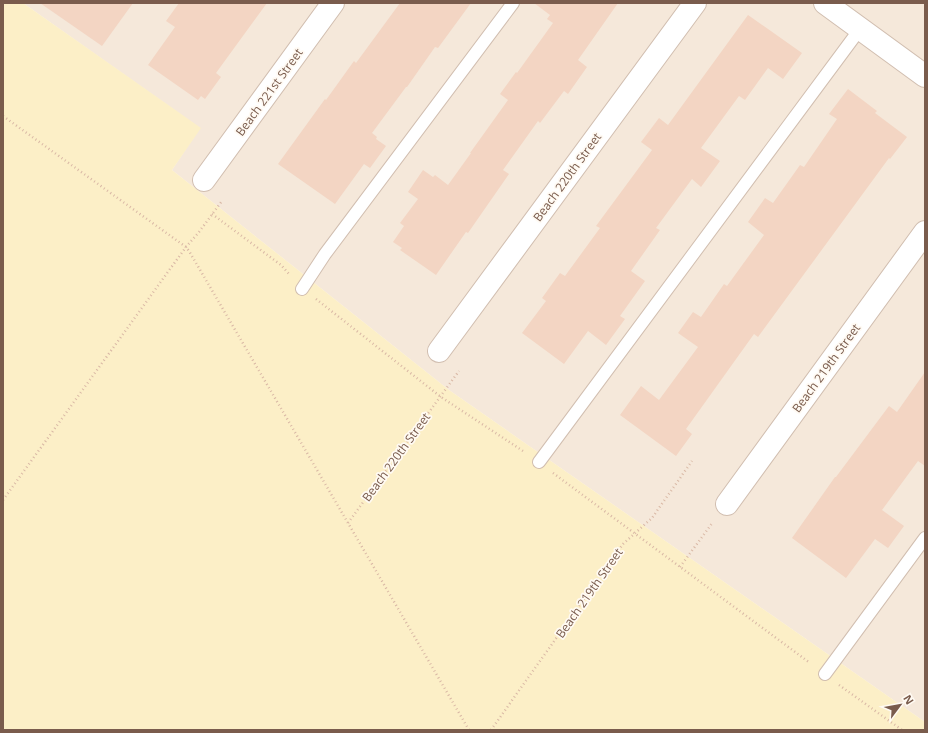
<svg xmlns="http://www.w3.org/2000/svg" width="928" height="733" font-family="'Open Sans',sans-serif">
	<style>
		.residential { fill: #f5e8da }
		.sand { fill: #fcefc7 }
		.building { fill: #f3d5c3 }
		.lines { fill: none; stroke-linecap: round; stroke-linejoin: round }
		.service-casing { stroke: #d1beb0; stroke-width: 14 }
		.minor-casing { stroke: #d1beb0; stroke-width: 24 }
		.path { stroke: #d9b8a5; stroke-width: 2.5; stroke-dasharray: 1 3; stroke-linecap: butt }
		.service { stroke: #fff; stroke-width: 12 }
		.minor { stroke: #fff; stroke-width: 22 }
		.labels { text-anchor: middle; dominant-baseline: central; stroke-width: 3.5; stroke-linejoin: round; paint-order: stroke }
		.street-label { font-size: 12px; fill: #7a5c4d; stroke: #fffaf3 }
	</style>
	<rect width="100%" height="100%" fill="#fdf6ec"/>
	<path class="residential" d="M23 3H925V722L449 390 172 170 200 128Z"/>
	<path class="sand" d="M3 3H23L201 128 172 170 449 390 925 722V730H3Z"/>
	<g class="building">
		<path d="M40 3H133L102 46Z"/>
		<path d="M179 3H267L216 73 221 77 205 99 201 96 198 100 148 65 175 27 166 21Z"/>
		<path d="M400 3H471L438 48 435 47 407 87H406L372 133 377 137 376 139 386 146 370 168 364 164 335 204 278 164 325 99 326 100 354 61 356 63Z"/>
		<path d="M534 3H618L578 60 587 67 568 94 564 91 540 123 538 121 503 170 509 174 468 233 466 232 436 275 400 250 402 248 393 242 404 226 400 223 418 199 408 192 423 170 433 177 435 175 448 185 471 153H470L508 100 500 94 516 72 517 73 553 23 547 19 550 15Z"/>
		<path d="M748 15 802 53 783 79 768 68 745 100 739 96 701 148 720 161 701 187 692 179 656 228 660 230 631 271 645 281 620 316 625 319 606 345 588 331 564 364 522 333 546 301 542 298 560 273 565 276 600 228 596 226 652 150 641 142 659 118 668 125Z"/>
		<path d="M848 89 877 111 875 113 907 137 890 159 889 158 758 337 754 334 686 429 692 434 676 456 620 415 641 386 659 400 698 347 678 333 693 312 701 317 724 284 727 286 764 235 748 222 765 198 773 203 800 165 804 167 837 119 829 114Z"/>
		<path d="M925 372V466L918 461 882 510 904 526 888 548 875 539 846 578 792 538 835 477H836L889 406 897 412Z"/>
	</g>
	<g class="lines">
		<defs>
			<g id="service">
				<path d="M302 289 325 254 513 3"/>
				<path d="M539 462 860 29"/>
				<path d="M825 674 925 538"/>
			</g>
			<g id="minor">
				<path d="M825 3 925 76"/>
				<path d="M204 180 333 3"/>
				<path d="M439 351 695 3"/>
				<path d="M727 504 925 232"/>
			</g>
		</defs>
		<use href="#service" class="service-casing"/>
		<use href="#minor" class="minor-casing"/>
		<g class="path">
			<path d="M3 116 186 247 189 251 469 730"/>
			<path d="M212 214 281 265 289 274"/>
			<path d="M316 299 441 397 523 451"/>
			<path d="M553 473 810 663"/>
			<path d="M3 500 186 247 199 232 222 201"/>
			<path d="M348 523 459 371"/>
			<path d="M680 567 713 522"/>
			<path d="M839 685 902 730"/>
			<path d="M491 730 623 544 652 518 692 461"/>
		</g>
		<use href="#service" class="service"/>
		<use href="#minor" class="minor"/>
	</g>
	<g class="labels">
		<g class="street-label">
			<text transform="translate(269 92) rotate(-54)">Beach 221st Street</text>
			<text transform="translate(567 177) rotate(-54)">Beach 220th Street</text>
			<text transform="translate(826 368) rotate(-54)">Beach 219th Street</text>
			<text transform="translate(396 457) rotate(-54)">Beach 220th Street</text>
			<text transform="translate(589 593) rotate(-55)">Beach 219th Street</text>
		</g>
	</g>
	<rect width="928" height="733" fill="none" stroke="#7a5c4d" stroke-width="8"/>
	<g transform="translate(900 705) rotate(58)" stroke="#fffaf3" stroke-width="3" paint-order="stroke">
	<path d="M0-3L7 15L0 10L-7 15Z" fill="#7a5c4d"/>
	<text y="-6" font-size="11" font-weight="bold" text-anchor="middle" fill="#7a5c4d">N</text>
	</g>
</svg>
